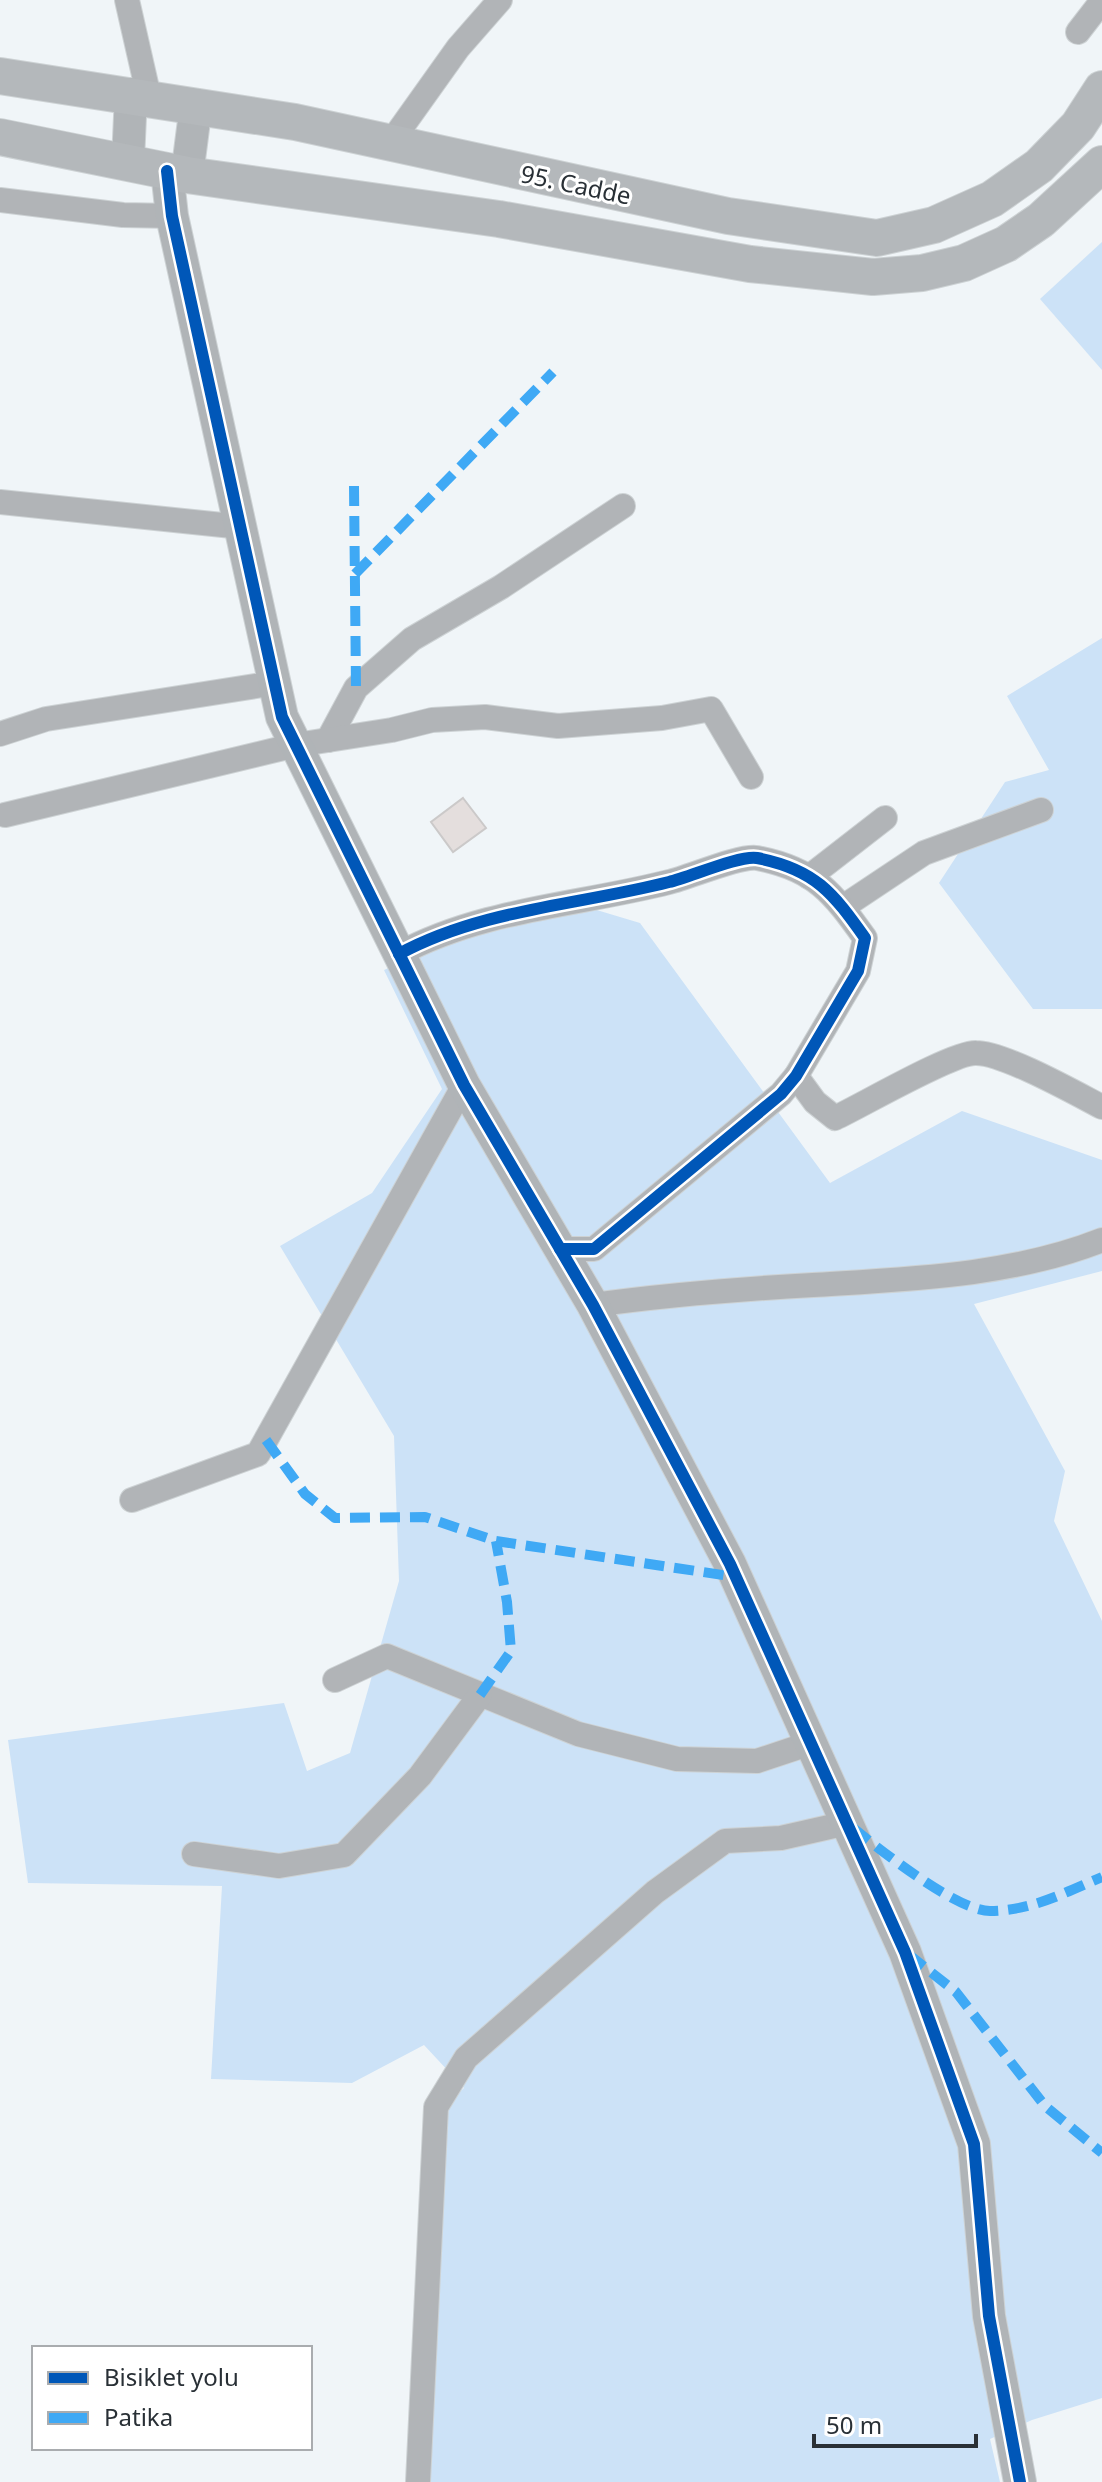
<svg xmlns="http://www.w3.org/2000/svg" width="1102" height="2482" font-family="'Noto Sans',sans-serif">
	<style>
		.green { fill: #cce2f7 }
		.building { fill: #e4dedd; stroke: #cbc9c9; stroke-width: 2 }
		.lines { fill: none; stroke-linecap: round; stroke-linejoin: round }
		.street-casing { stroke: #cdd2d4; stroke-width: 26 }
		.secondary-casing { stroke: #cdd2d4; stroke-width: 34 }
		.primary-casing { stroke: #cdd2d4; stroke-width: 38 }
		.street { stroke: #b1b4b7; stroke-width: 24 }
		.secondary { stroke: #b0b4b7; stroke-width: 32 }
		.primary { stroke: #b4b8bb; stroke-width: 36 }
		.quiet { stroke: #3fa9f5; stroke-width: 10; stroke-dasharray: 20 10; stroke-linecap: butt }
		.cycleway-casing { stroke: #fff; stroke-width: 17 }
		.cycleway { stroke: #0057b8; stroke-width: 12 }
		.labels { text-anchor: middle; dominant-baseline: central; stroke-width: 6; stroke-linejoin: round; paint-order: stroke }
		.street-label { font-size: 24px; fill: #293036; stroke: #fff }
	</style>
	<rect width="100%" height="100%" fill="#f0f5f8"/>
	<g class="green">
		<path d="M1102 242V370L1040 299Z"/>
		<path d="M1102 638V1009H1033L939 883 1005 782 1049 770 1007 696Z"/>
		<path d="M590 908 640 923 830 1183 962 1111 1102 1160V1271L974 1304 1065 1471 1054 1521 1102 1621V2398L1032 2420 990 2439 1000 2482H411L427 2121 464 2088 424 2045 352 2083 211 2079 222 1886 28 1883 8 1740 284 1703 307 1771 350 1753 399 1581 394 1436 280 1246 372 1193 442 1089 384 970 446 943Z"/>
	</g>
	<path class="building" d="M463 798 486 828 453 852 431 822Z"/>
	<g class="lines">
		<defs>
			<g id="street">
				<path d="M127 0 149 97"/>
				<path d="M1078 32 1102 1"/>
				<path d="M391 142 458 48 500 0"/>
				<path d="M0 200 123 215 172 216"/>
				<path d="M0 502 242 527"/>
				<path d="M0 734 46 719 275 683"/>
				<path d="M328 740 356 688 412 639 501 587 623 506"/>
				<path d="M5 815 296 745 392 730 432 720 485 717 558 726 662 718 711 709 751 777"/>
				<path d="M809 877 885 818"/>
				<path d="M843 907 924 853 1041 810"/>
				<path d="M399 954C482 909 579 905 669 882 690 877 740 855 757 858 815 869 833 893 865 938L858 971 796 1076 781 1094 594 1249H560"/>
				<path d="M796 1076 815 1102 835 1118C863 1105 953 1052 976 1053 1004 1053 1075 1093 1102 1107"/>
				<path d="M593 1305C666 1295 739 1289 813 1285 910 1279 1011 1276 1102 1240"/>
				<path d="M132 1500 258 1454 464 1085"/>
				<path d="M335 1680 387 1656 578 1734 677 1759 757 1761 811 1743"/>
				<path d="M194 1854 279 1866 344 1855 420 1776 480 1695"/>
				<path d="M418 2482 436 2107 466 2058 655 1892 725 1841 781 1838 847 1823"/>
			</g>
			<g id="secondary">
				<path d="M128 161 131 94"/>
				<path d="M167 171 172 216 282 717 464 1085 593 1305 730 1564 905 1952 974 2144 989 2316 1020 2482"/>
				<path d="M187 175 196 105"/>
			</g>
			<g id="primary">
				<path d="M0 76 295 122 728 216 877 238 934 225 992 199 1039 166 1078 126 1102 89"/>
				<path d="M0 137 187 175 499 219 750 264 873 277 922 273 964 263 1006 244 1041 220 1102 164"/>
			</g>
		</defs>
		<use href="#street" class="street-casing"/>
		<use href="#secondary" class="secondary-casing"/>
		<use href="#primary" class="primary-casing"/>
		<use href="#street" class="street"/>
		<use href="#secondary" class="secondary"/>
		<use href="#primary" class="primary"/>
		<g class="quiet">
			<path d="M354 486 356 688"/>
			<path d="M355 574 553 372"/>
			<path d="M266 1440 305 1494 335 1518 425 1517 496 1541 736 1577"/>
			<path d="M480 1695 511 1651 507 1602 496 1541"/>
			<path d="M853 1828C880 1850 957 1911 990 1911 1031 1911 1066 1892 1102 1877"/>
			<path d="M908 1954 956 1992 1045 2106 1102 2153"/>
		</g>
		<defs>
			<g id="cycleway">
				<path d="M167 171 172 216 282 717 464 1085 593 1305 730 1564 905 1952 974 2144 989 2316 1020 2482"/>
				<path d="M399 954C482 909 579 905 669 882 690 877 740 855 757 858 815 869 833 893 865 938L858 971 796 1076 781 1094 594 1249H560"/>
			</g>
		</defs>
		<use href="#cycleway" class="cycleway-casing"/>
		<use href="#cycleway" class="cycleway"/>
	</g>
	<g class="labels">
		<g class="street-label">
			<text transform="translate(576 184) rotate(12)">95. Cadde</text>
		</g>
	</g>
	<rect x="32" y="2346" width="280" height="104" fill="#ffffff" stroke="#a9acaf" stroke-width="2"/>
	<rect x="48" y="2372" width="40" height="12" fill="#0057b8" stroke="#a9acaf" stroke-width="2"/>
	<text x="104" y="2386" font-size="24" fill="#293036">Bisiklet yolu</text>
	<rect x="48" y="2412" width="40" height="12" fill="#3fa9f5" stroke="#a9acaf" stroke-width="2"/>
	<text x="104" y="2426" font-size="24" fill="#293036">Patika</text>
	<path d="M814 2434v12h162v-12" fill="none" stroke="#293036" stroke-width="4"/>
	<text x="826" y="2434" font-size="24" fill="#293036" stroke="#ffffff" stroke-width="6" paint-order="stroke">50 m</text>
</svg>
